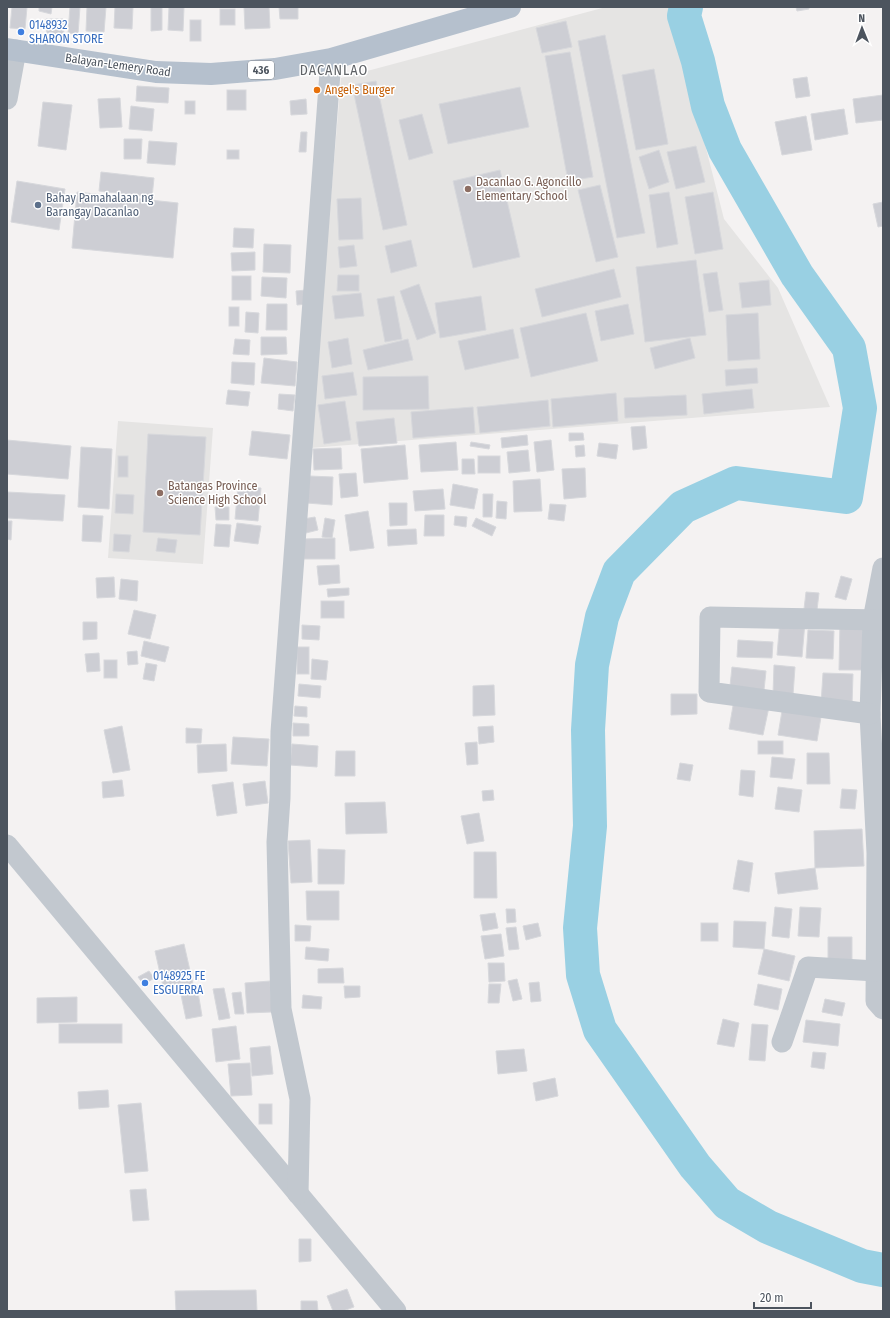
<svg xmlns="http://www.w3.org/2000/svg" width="890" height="1318" font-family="'Fira Sans Condensed',sans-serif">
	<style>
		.education { fill: #e5e4e3 }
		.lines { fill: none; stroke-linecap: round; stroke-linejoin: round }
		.river { stroke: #99d0e3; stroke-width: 34 }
		.building { fill: #cdced4; stroke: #d7d8dc }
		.street { stroke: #c2c8cf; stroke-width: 21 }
		.primary { stroke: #b5c0cd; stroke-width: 22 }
		.shop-dot { fill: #3f7fe0; stroke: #fff; stroke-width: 1.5 }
		.food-dot { fill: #e8710a; stroke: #fff; stroke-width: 1.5 }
		.education-dot { fill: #8d6e63; stroke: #fff; stroke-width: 1.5 }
		.service-dot { fill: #5c6f8a; stroke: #fff; stroke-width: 1.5 }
		.labels { text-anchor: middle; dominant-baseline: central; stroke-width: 3; stroke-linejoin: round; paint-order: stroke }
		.shield { fill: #fff; stroke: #82878e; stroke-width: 1 }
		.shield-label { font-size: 11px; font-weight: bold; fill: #4c545e }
		.shop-label { font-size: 12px; fill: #366cbe; stroke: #fff; text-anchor: start }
		.street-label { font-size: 12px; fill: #4c545e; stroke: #fff }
		.food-label { font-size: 12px; fill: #c56008; stroke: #fff; text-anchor: start }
		.education-label { font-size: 12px; fill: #785e54; stroke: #fff; text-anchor: start }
		.service-label { font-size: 12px; fill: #4e5e75; stroke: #fff; text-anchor: start }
		.quarter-label { font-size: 14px; letter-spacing: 1px; fill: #5f6266; stroke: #fff }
	</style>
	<rect width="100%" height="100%" fill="#f4f2f2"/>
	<g class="education">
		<path d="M606 7H670L724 219 778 288 830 407 310 448 341 78Z"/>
		<path d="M118 421 213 428 203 564 108 558Z"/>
	</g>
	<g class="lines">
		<path class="river" d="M686 7 684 16 698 61 708 106 725 150 797 275 849 348 860 408 846 497 736 483 683 507 619 572 602 617 592 665 588 730 590 826 580 928 583 975 600 1030 695 1166 727 1203 768 1227 862 1266 883 1270"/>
	</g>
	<g class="building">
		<path d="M12 7H27L25 29 10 28Z"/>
		<path d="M39 7H52L51 14 39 11Z"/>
		<path d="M70 7H80L78 34 68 33Z"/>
		<path d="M87 7H106L104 32 86 31Z"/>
		<path d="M115 7H133L132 29 114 28Z"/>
		<path d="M151 7H162V30L151 31Z"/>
		<path d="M169 7H184L183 31 168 30Z"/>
		<path d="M244 7H269L270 28 245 29Z"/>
		<path d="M279 7H298V19H280Z"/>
		<path d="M796 7H809V9L797 11Z"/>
		<rect x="220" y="9" width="15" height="16"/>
		<path d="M46 19H63L64 35 47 36Z"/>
		<rect x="190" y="20" width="11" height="21"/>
		<path d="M566 21 572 47 542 53 536 28Z"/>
		<path d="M605 35 645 233 617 238 578 41Z"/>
		<path d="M570 52 593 177 568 181 545 56Z"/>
		<path d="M654 69 668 144 636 150 622 75Z"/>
		<path d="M807 77 810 96 796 98 793 79Z"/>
		<path d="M376 81 407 225 383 230 352 85Z"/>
		<path d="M137 86 169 88 168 103 136 101Z"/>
		<path d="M520 87 529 127 448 144 439 104Z"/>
		<rect x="227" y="90" width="19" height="20"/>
		<path d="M883 95V120L856 123 853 99Z"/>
		<path d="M120 98 122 127 100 128 98 99Z"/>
		<path d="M306 99 307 114 291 115 290 101Z"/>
		<rect x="185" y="101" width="10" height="13"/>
		<path d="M43 102 72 105 66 150 38 146Z"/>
		<path d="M131 106 154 109 152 131 129 129Z"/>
		<path d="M844 109 848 134 815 140 811 114Z"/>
		<path d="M422 114 433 153 409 160 399 120Z"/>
		<path d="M806 116 812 150 782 155 775 122Z"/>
		<path d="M301 132H307L306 152H299Z"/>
		<path d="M124 139H142L141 159H124Z"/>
		<path d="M149 141 177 143 175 165 147 163Z"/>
		<path d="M696 146 705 182 676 189 667 152Z"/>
		<rect x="227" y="150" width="12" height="9"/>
		<path d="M659 150 669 182 649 189 639 157Z"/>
		<path d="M500 170 520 257 473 268 453 181Z"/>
		<path d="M101 172 154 178 152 197 99 191Z"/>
		<path d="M17 181 65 189 59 230 11 222Z"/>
		<path d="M600 185 618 257 596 262 578 190Z"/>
		<path d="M77 192 178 203 173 258 72 248Z"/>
		<path d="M669 192 678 244 657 248 649 195Z"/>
		<path d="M713 192 723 249 695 254 685 197Z"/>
		<path d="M361 198 363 239 339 240 337 199Z"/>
		<path d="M883 202V226L878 227 873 204Z"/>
		<path d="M234 228 254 229 253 248 233 247Z"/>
		<path d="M411 240 417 266 391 273 385 246Z"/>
		<path d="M264 244 291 245 290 273 263 272Z"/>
		<path d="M354 245 357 266 340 268 338 247Z"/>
		<path d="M255 252V270L232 271 231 253Z"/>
		<path d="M696 260 706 335 645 342 636 267Z"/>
		<path d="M614 269 621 297 542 317 535 289Z"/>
		<path d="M717 272 723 310 709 312 703 274Z"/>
		<path d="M338 275H359V291H337Z"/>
		<rect x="232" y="276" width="19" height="24"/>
		<path d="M262 277 287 278 286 298 261 296Z"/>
		<path d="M769 280 771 305 742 308 739 283Z"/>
		<path d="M419 284 436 333 417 340 400 291Z"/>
		<path d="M306 290 307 304 297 305 296 291Z"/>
		<path d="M361 293 364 316 335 319 332 296Z"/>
		<path d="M394 296 402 339 385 342 377 299Z"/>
		<path d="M481 296 486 330 440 338 435 303Z"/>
		<path d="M267 304H287V330H266Z"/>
		<path d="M628 304 634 334 601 341 595 311Z"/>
		<rect x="229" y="307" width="10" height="19"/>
		<path d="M246 312 259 313 258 333 245 332Z"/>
		<path d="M586 313 598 361 531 377 520 328Z"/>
		<path d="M758 313 760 359 728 361 726 315Z"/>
		<path d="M513 329 519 358 465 370 458 341Z"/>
		<path d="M261 337H286L287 354 261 355Z"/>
		<path d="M348 338 352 364 332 368 328 342Z"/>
		<path d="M690 338 695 358 655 369 650 348Z"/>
		<path d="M235 339 250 340 249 355 233 354Z"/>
		<path d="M408 339 413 360 368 370 363 350Z"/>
		<path d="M264 358 297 362 295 386 261 383Z"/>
		<path d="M232 362 255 363 254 385 231 383Z"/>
		<path d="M757 368 758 383 726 386 725 370Z"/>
		<path d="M353 372 357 395 325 399 322 376Z"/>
		<path d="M428 376 429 409 363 410V377Z"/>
		<path d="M752 389 754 408 704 414 702 394Z"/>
		<path d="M228 390 250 392 248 406 226 404Z"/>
		<path d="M616 393 618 421 553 427 551 399Z"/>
		<path d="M279 394 295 395 293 411 278 409Z"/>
		<path d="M686 395 687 415 625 418 624 398Z"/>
		<path d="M548 400 550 426 480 433 477 407Z"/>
		<path d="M345 401 351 440 324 444 318 405Z"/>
		<path d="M473 407 475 433 413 438 411 412Z"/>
		<path d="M394 418 397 443 359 446 356 422Z"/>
		<path d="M645 426 647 448 633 450 631 427Z"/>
		<path d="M252 431 290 435 287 459 249 455Z"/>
		<path d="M569 433H583L584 440 569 441Z"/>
		<path d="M148 434 206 437 200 535 143 532Z"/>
		<path d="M527 435 528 445 502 448 501 438Z"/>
		<path d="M7 440 71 446 68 479 7 474Z"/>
		<path d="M551 440 554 470 537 472 534 442Z"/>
		<path d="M456 442 458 470 421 472 419 445Z"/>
		<path d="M471 442 490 445 489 449 470 446Z"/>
		<path d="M599 443 618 445 616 459 597 456Z"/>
		<path d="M405 445 408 479 364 483 361 449Z"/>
		<path d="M584 445 585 456 576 457 575 446Z"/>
		<path d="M81 447 112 449 109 509 78 507Z"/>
		<path d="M341 448 342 469 314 470 313 449Z"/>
		<path d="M528 450 530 471 509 473 507 452Z"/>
		<rect x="118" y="456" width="10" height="21"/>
		<rect x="478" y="456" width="22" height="17"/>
		<path d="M462 459H474L475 474H462Z"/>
		<path d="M585 468 586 497 564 499 562 469Z"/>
		<path d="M356 473 358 496 341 498 339 474Z"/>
		<path d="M309 476 333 477 332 505 307 503Z"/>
		<path d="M540 479 542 511 514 512 513 481Z"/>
		<path d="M453 484 478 489 474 509 450 505Z"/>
		<path d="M238 486 261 488 258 521 235 519Z"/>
		<path d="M443 489 445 509 415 511 413 491Z"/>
		<path d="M7 492 65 495 63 521 7 518Z"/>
		<path d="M116 494 134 495 133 514 115 513Z"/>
		<path d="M483 494H493L492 517H483Z"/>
		<path d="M497 501 507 502 506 519 496 518Z"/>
		<path d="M389 503H407V525L390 526Z"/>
		<path d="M550 504 566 505 564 521 548 519Z"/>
		<path d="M215 507H229V520H216Z"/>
		<path d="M368 511 374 548 350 551 345 515Z"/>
		<path d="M83 515 103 516 101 542 82 541Z"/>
		<path d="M425 515H444V536H424Z"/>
		<path d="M455 516 467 517 466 527 454 525Z"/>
		<path d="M315 517 318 530 306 533 303 519Z"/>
		<path d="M325 518 335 520 332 538 322 537Z"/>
		<path d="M476 518 496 527 492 536 472 526Z"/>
		<path d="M7 521H12L11 540 7 539Z"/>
		<path d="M237 523 261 526 258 544 234 541Z"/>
		<path d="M216 524 231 525 229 547 214 546Z"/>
		<path d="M416 529 417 544 388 546 387 530Z"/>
		<path d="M114 534 131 535 129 552 113 551Z"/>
		<path d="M158 538 177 540 175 553 156 551Z"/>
		<path d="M335 538V559H304L303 539Z"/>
		<path d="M339 565 340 583 319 585 317 566Z"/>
		<path d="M841 576 852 579 846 600 835 597Z"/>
		<path d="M114 577 115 597 97 598 96 578Z"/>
		<path d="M121 579 138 581 137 601 119 599Z"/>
		<path d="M349 588V595L328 597 327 589Z"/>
		<path d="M806 592 819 593 817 610 804 609Z"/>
		<rect x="321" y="601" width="23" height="17"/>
		<path d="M134 610 156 615 150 639 128 634Z"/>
		<path d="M780 620 805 622 802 657 777 655Z"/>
		<path d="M840 621 863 622 862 670H839Z"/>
		<path d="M83 622H97V639L83 640Z"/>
		<path d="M302 625 320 626 319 640 302 639Z"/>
		<path d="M808 630 834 631 833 659 806 658Z"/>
		<path d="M738 640 773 642 772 658 737 657Z"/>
		<path d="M144 641 169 647 165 662 141 656Z"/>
		<rect x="297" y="647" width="12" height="27"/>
		<path d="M137 651 138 664 128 665 127 652Z"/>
		<path d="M99 653 100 671 87 672 85 654Z"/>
		<path d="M312 659 328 661 326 680 311 679Z"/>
		<rect x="104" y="660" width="13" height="18"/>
		<path d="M146 663 157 665 154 681 143 679Z"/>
		<path d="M774 665 795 667 793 695 773 694Z"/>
		<path d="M732 667 766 671 764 690 730 686Z"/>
		<path d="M823 673 853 674 852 705 821 704Z"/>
		<path d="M299 684 321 686 320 698 298 696Z"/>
		<path d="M494 685 495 715 473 716V686Z"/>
		<path d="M671 694H697V714L671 715Z"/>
		<path d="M734 700 769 707 763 735 729 729Z"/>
		<path d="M783 705 822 711 817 741 778 735Z"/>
		<path d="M295 706 307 707V717L294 716Z"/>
		<path d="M293 723 309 724V736H293Z"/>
		<path d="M122 726 130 770 113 773 104 730Z"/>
		<path d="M493 726 494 742 479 744 478 727Z"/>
		<path d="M186 728 202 729 201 743H186Z"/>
		<path d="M233 737 269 739 267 766 231 764Z"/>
		<rect x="758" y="741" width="25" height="13"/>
		<path d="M477 742 478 764 467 765 465 743Z"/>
		<path d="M226 744 227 771 198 773 197 745Z"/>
		<path d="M292 744 318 746 317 767 290 765Z"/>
		<path d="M336 751H355V776H335Z"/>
		<path d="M807 753H829L830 784H807Z"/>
		<path d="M772 757 795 759 792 779 770 777Z"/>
		<path d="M680 763 693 765 690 781 677 779Z"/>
		<path d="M741 770 755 771 753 797 739 795Z"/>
		<path d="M122 780 124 796 103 798 102 782Z"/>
		<path d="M265 781 268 803 246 806 243 784Z"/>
		<path d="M233 782 237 813 217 816 212 785Z"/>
		<path d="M778 787 802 790 799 812 775 809Z"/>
		<path d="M842 789 857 790 855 809 840 808Z"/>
		<path d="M493 790 494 800 483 801 482 791Z"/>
		<path d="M385 802 387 833 346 834 345 803Z"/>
		<path d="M479 813 484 841 467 844 461 816Z"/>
		<path d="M862 829 864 866 815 868 814 831Z"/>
		<path d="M310 840 312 882 291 883 288 841Z"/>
		<path d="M318 849 345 850 344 884H318Z"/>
		<path d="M474 852H496L497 898H474Z"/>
		<path d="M738 860 753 863 749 892 733 889Z"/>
		<path d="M815 868 818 889 778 894 775 873Z"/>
		<path d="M306 891H339V920H307Z"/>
		<path d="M775 907 792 909 789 938 772 936Z"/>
		<path d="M800 907 821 908 819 937 798 936Z"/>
		<path d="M506 909H515L516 922 507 923Z"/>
		<path d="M495 913 498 928 483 931 480 915Z"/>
		<path d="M734 921 766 922 764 949 733 947Z"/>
		<path d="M538 923 541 936 526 940 523 926Z"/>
		<rect x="701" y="923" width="17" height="18"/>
		<path d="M295 925 311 926 310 941H295Z"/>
		<path d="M516 927 519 949 509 950 506 928Z"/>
		<path d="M501 934 504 956 485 959 481 936Z"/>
		<path d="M828 937H852V960L828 961Z"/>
		<path d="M184 944 193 984 164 991 155 951Z"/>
		<path d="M306 947 329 949 328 961 305 959Z"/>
		<path d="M764 949 795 956 789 981 758 974Z"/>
		<path d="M488 963H504L505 981 489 982Z"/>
		<path d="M343 968 344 983H318V969Z"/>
		<path d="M149 971 154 978 144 985 138 977Z"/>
		<path d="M517 979 522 999 513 1001 508 981Z"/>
		<path d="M270 981 272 1012 247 1013 245 983Z"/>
		<path d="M539 982 541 1001 531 1002 529 983Z"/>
		<path d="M489 984H501L499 1003H488Z"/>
		<path d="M758 984 782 989 778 1010 754 1005Z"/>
		<path d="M344 986H360V997L345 998Z"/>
		<path d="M224 988 230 1018 219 1020 213 989Z"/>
		<path d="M198 992 202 1016 186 1019 181 995Z"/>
		<path d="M241 992 244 1014H235L232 993Z"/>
		<path d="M303 995 322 997 321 1009 302 1008Z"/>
		<path d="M77 997V1022L37 1023V998Z"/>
		<path d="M825 999 845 1003 842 1016 822 1012Z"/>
		<path d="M723 1019 739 1023 734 1047 717 1044Z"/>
		<path d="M806 1020 840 1024 838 1046 803 1042Z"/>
		<rect x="59" y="1024" width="63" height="19"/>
		<path d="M752 1024 768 1025 765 1061 749 1060Z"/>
		<path d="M236 1026 240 1059 216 1062 212 1029Z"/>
		<path d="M270 1046 273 1074 252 1076 250 1048Z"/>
		<path d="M524 1049 527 1071 498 1074 496 1051Z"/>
		<path d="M813 1052 826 1053 824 1069 811 1067Z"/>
		<path d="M250 1063 252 1095 231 1096 228 1064Z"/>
		<path d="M555 1078 558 1096 536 1101 533 1083Z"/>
		<path d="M108 1090 109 1107 79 1109 78 1092Z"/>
		<path d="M141 1103 148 1171 125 1173 118 1105Z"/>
		<rect x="259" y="1104" width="13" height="20"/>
		<path d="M146 1189 149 1220 133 1221 130 1190Z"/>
		<path d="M299 1239H311V1261L299 1262Z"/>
		<path d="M347 1289 354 1307 343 1311H333L327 1296Z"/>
		<path d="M256 1290 257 1311H176L175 1291Z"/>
		<path d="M301 1301H317L318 1311H301Z"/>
	</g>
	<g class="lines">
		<g class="street">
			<path d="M7 99 16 50"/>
			<path d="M883 568 873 620 870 714 877 853 876 1001 883 1009"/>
			<path d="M870 714 709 692 710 617 883 620"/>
			<path d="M7 845 396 1311"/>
			<path d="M782 1042 808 967 876 971"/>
			<path d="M298 1194 300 1099 281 1009 277 842 280 798 281 732 331 59"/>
		</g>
		<path class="primary" d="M7 49 156 72 211 74 275 69 331 59 510 7"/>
	</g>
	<g class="shop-dot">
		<circle cx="21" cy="32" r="4"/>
		<circle cx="145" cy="983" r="4"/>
	</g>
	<circle class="food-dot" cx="317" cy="90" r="4"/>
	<g class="education-dot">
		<circle cx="468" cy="189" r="4"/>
		<circle cx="160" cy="493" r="4"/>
	</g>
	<circle class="service-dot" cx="38" cy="205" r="4"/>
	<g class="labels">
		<rect class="shield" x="248" y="61" width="26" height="18" rx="3"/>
		<g class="shield-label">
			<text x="261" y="70">436</text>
		</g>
		<g class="shop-label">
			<text x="29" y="25">0148932<tspan x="29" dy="14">SHARON STORE</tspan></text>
			<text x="153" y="976">0148925 FE<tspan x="153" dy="14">ESGUERRA</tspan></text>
		</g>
		<g class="street-label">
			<text transform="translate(118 65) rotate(8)">Balayan-Lemery Road</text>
		</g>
		<g class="food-label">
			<text x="325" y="90">Angel's Burger</text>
		</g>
		<g class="education-label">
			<text x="476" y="182">Dacanlao G. Agoncillo<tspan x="476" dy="14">Elementary School</tspan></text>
			<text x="168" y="486">Batangas Province<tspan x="168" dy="14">Science High School</tspan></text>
		</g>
		<g class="service-label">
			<text x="46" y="198">Bahay Pamahalaan ng<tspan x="46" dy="14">Barangay Dacanlao</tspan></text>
		</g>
		<g class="quarter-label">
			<text x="334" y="70">DACANLAO</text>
		</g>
	</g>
	<rect width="890" height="1318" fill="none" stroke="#4c545e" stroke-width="16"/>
	<g transform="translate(862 28) rotate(359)" stroke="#ffffff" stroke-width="3" paint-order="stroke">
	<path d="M0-3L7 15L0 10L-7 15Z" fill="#4c545e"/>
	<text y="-6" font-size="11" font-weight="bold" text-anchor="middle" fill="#4c545e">N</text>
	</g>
	<path d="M754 1302v6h57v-6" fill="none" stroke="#4c545e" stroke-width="2"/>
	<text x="760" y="1302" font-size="12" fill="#4c545e" stroke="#ffffff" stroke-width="3" paint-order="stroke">20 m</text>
</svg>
